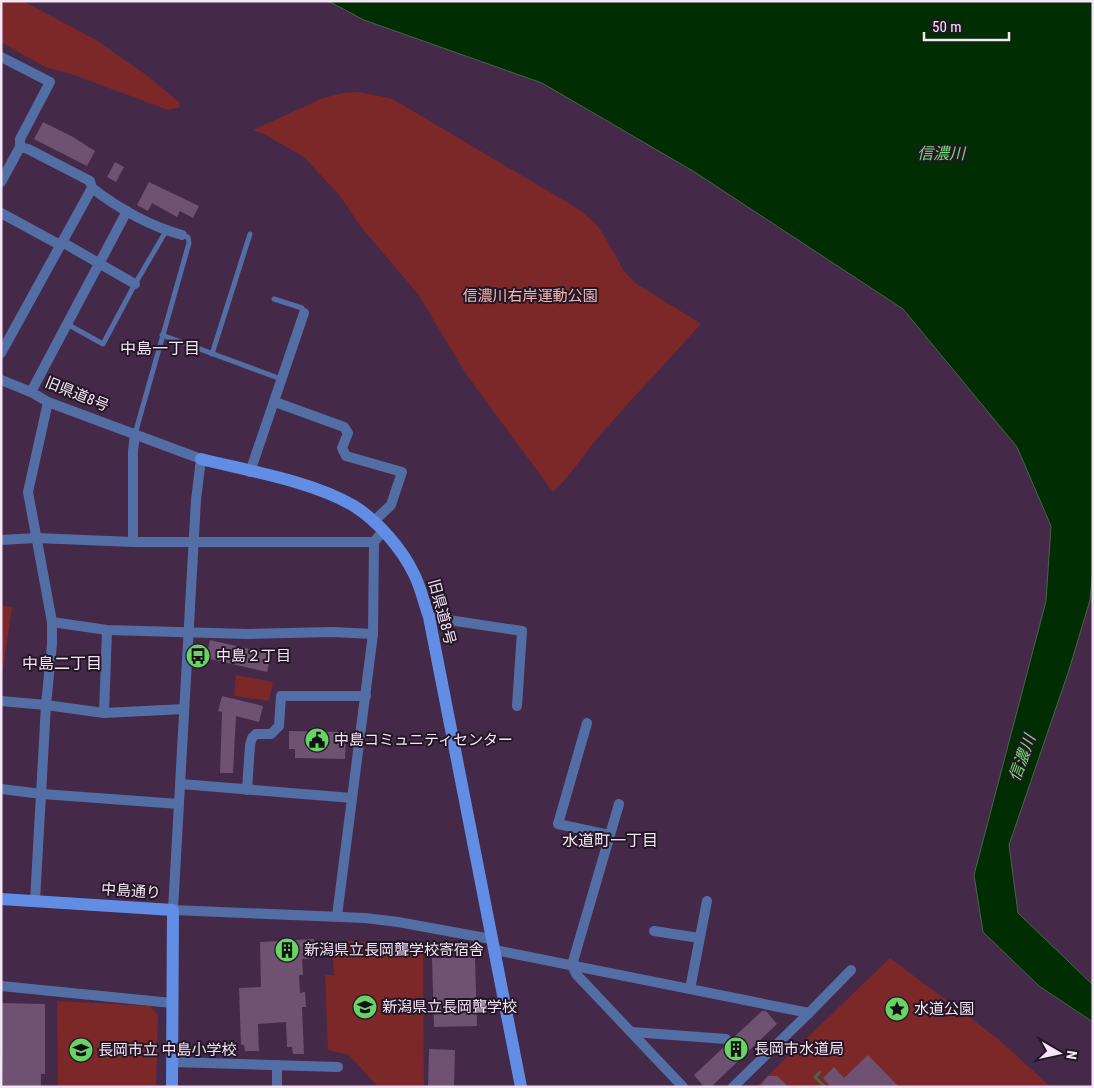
<svg xmlns="http://www.w3.org/2000/svg" width="1094" height="1088" font-family="'Roboto Condensed','Noto Sans JP',sans-serif">
	<style>
		.green { fill: #7c2728 }
		.water { fill: #002d01; stroke: #4a644b }
		.lines { fill: none; stroke-linecap: round; stroke-linejoin: round }
		.stream { stroke: #4a644b; stroke-width: 3 }
		.building { fill: #6f5172 }
		.lane { stroke: #536ea5; stroke-width: 5 }
		.street { stroke: #536ea5; stroke-width: 10 }
		.secondary { stroke: #628de4; stroke-width: 12 }
		.labels { text-anchor: middle; dominant-baseline: central; stroke-width: 4; stroke-linejoin: round; paint-order: stroke }
		.park-label { font-size: 15px; fill: #f4b9b4; stroke: #241725 }
		.street-label { font-size: 15px; fill: #f6e4f8; stroke: #241725 }
		.poi-label { font-size: 15px; fill: #f6e4f8; stroke: #241725; text-anchor: start }
		.water-label { font-size: 16px; font-style: italic; fill: #75de72; stroke: #241725 }
		.neighbourhood-label { font-size: 16px; fill: #f6e4f8; stroke: #241725 }
	</style>
	<rect width="100%" height="100%" fill="#452948"/>
	<g class="green">
		<path d="M1 1H23L96 40 145 74 179 102 180 107 168 110 74 75 45 67 1 42Z"/>
		<path d="M358 92 390 98 401 104 580 210 598 226 613 251 624 271 635 283 700 323V325C668 361 634 396 602 433 585 452 572 475 553 492L466 374 418 294 361 227 340 196 304 157 264 134 253 130 323 98 343 93Z"/>
		<path d="M1 606 12 607 1 683Z"/>
		<path d="M236 675 273 682 269 701 234 696Z"/>
		<path d="M332 941H358L423 952 424 1087H378L349 1055 328 1050 325 975H334Z"/>
		<path d="M890 958 997 1038 1051 1087H756Z"/>
		<path d="M57 1001 150 1006 158 1015 156 1087H58Z"/>
	</g>
	<path class="water" d="M328 1H1093V568L1090 600 1069 670 1009 845 1018 913 1093 985V1022L1039 986 983 932 974 875 1046 601 1051 526 1017 447 903 309 693 171 542 83 364 20Z"/>
	<g class="lines">
		<path class="stream" d="M820 1072 815 1077 825 1087"/>
	</g>
	<g class="building">
		<path d="M43 122 73 137 95 151 87 166 34 139Z"/>
		<path d="M115 162 124 167 116 182 107 177Z"/>
		<path d="M149 182 199 206 193 218 180 211 177 217 152 203 148 211 137 205Z"/>
		<path d="M210 640 271 654 267 672 206 658Z"/>
		<path d="M222 696 263 706 259 722 236 716 233 773H220L222 712 218 711Z"/>
		<path d="M289 731 346 732 345 759 295 758V749H289Z"/>
		<path d="M314 939 315 958 302 959 303 975H299L300 993 305 992 306 1007H302L304 1054H293L292 1047H287L286 1022 258 1024 259 1051H245L244 1045H241L239 988 261 987 260 942Z"/>
		<path d="M475 957 477 1026 434 1027 432 958Z"/>
		<path d="M1 1003 45 1004V1074H41V1087H3Z"/>
		<path d="M762 1011H766L777 1024 711 1087H704L694 1075 725 1046 731 1043 733 1038Z"/>
		<path d="M429 1049 455 1050 454 1087H428Z"/>
		<path d="M868 1055 899 1087H831L823 1078 834 1067 844 1078Z"/>
		<path d="M768 1076H777L789 1087H759Z"/>
	</g>
	<g class="lines">
		<g class="lane">
			<path d="M274 299 302 308 304 313"/>
			<path d="M67 324 103 344 135 284 166 231"/>
			<path d="M162 335 281 379"/>
			<path d="M212 354 250 234"/>
			<path d="M135 434 189 243 188 237 182 235"/>
		</g>
		<g class="street">
			<path d="M1 57 50 82 20 139V147L1 182"/>
			<path d="M92 188C118 208 150 226 182 235"/>
			<path d="M1 213 60 245"/>
			<path d="M62 242 135 284"/>
			<path d="M1 353 92 188 90 181 28 149 20 147"/>
			<path d="M1 380 31 392 48 402 201 459 196 500 173 910 365 918 398 922 491 939"/>
			<path d="M31 392 127 211"/>
			<path d="M275 402 344 427 348 433 342 448 346 456 402 472 391 505 373 522"/>
			<path d="M250 472 304 313"/>
			<path d="M1 540 36 538 133 542H374"/>
			<path d="M133 542V451L135 434"/>
			<path d="M429 617 522 631 517 706"/>
			<path d="M52 622 107 630 248 634 333 632 373 634"/>
			<path d="M1 701 46 705 104 713 184 709"/>
			<path d="M104 713 107 630"/>
			<path d="M587 723 558 824 609 835"/>
			<path d="M181 784 352 798"/>
			<path d="M1 789 42 794 179 804"/>
			<path d="M247 790 250 745 252 738 256 734H271L279 726 281 696H366"/>
			<path d="M619 804 572 965 576 974 683 1087"/>
			<path d="M35 901 46 705 52 644V622L28 492 48 402"/>
			<path d="M337 916 373 634 374 542 383 531"/>
			<path d="M654 931 699 938"/>
			<path d="M495 950 809 1013"/>
			<path d="M1 986 172 1003"/>
			<path d="M690 989 707 901"/>
			<path d="M632 1032 726 1039"/>
			<path d="M172 1062 338 1067"/>
			<path d="M277 1065V1087"/>
			<path d="M733 1087 809 1013 851 970"/>
		</g>
		<g class="secondary">
			<path d="M201 459C249 471 312 481 354 506 378 521 402 549 414 574 421 588 424 603 429 617L521 1087"/>
			<path d="M1 899 173 910 172 1087"/>
		</g>
	</g>
	<defs>
		<symbol id="bus-disc" viewBox="-11 -11 22 22"><circle r="9.5" fill="#67d465" stroke="#241725"/><path d="M-5-6H5V4H4V6H2V4H-2V6H-4V4H-5ZM-3.5-4V0h7V-4ZM-3.5 1.2v1.5H-2V1.2ZM2 1.2v1.5H3.5V1.2Z" fill="#111"/></symbol>
		<symbol id="civic-disc" viewBox="-11 -11 22 22"><circle r="9.5" fill="#67d465" stroke="#241725"/><path d="M-.6-6.5H3V-4.5H.6V-3L4-1V1h2V6H-6V1h2V-1L-.6-3ZM-1.2 2.5V6h2.4V2.5Z" fill="#111"/></symbol>
		<symbol id="building-disc" viewBox="-11 -11 22 22"><circle r="9.5" fill="#67d465" stroke="#241725"/><path d="M-4-6H4V6H1V3H-1V6H-4ZM-2.5-4.3h1.7v1.8h-1.7ZM.8-4.3h1.7v1.8H.8ZM-2.5-1h1.7V.8h-1.7ZM.8-1h1.7V.8H.8Z" fill="#111"/></symbol>
		<symbol id="school-disc" viewBox="-11 -11 22 22"><circle r="9.5" fill="#67d465" stroke="#241725"/><path d="M0-5L7-2L0 1L-7-2ZM-4 1L0 2.5L4 1V4Q0 6-4 4Z" fill="#111"/></symbol>
		<symbol id="sight-disc" viewBox="-11 -11 22 22"><circle r="9.5" fill="#67d465" stroke="#241725"/><path d="M0-6L1.8-2.2L6-1.7L2.9 1.2L3.7 5.4L0 3.3L-3.7 5.4L-2.9 1.2L-6-1.7L-1.8-2.2Z" fill="#111"/></symbol>
	</defs>
	<g fill-rule="evenodd">
		<use href="#bus-disc" x="184" y="642" width="28" height="28"/>
		<use href="#civic-disc" x="303" y="726" width="28" height="28"/>
		<use href="#building-disc" x="273" y="936" width="28" height="28"/>
		<use href="#school-disc" x="351" y="993" width="28" height="28"/>
		<use href="#sight-disc" x="883" y="995" width="28" height="28"/>
		<use href="#building-disc" x="722" y="1035" width="28" height="28"/>
		<use href="#school-disc" x="67" y="1036" width="28" height="28"/>
	</g>
	<g class="labels">
		<g class="park-label">
			<text x="530" y="296">信濃川右岸運動公園</text>
		</g>
		<g class="street-label">
			<text transform="translate(77 394) rotate(22)">旧県道8号</text>
			<text transform="translate(442 612) rotate(75)">旧県道8号</text>
			<text transform="translate(131 891) rotate(4)">中島通り</text>
		</g>
		<g class="poi-label">
			<text x="216" y="656">中島２丁目</text>
			<text x="334" y="740">中島コミュニティセンター</text>
			<text x="304" y="950">新潟県立長岡聾学校寄宿舎</text>
			<text x="382" y="1007">新潟県立長岡聾学校</text>
			<text x="914" y="1009">水道公園</text>
			<text x="754" y="1049">長岡市水道局</text>
			<text x="98" y="1050">長岡市立 中島小学校</text>
		</g>
		<g class="water-label">
			<text x="941" y="153">信濃川</text>
			<text transform="translate(1022 758) rotate(-70)">信濃川</text>
		</g>
		<g class="neighbourhood-label">
			<text x="160" y="348">中島一丁目</text>
			<text x="62" y="663">中島二丁目</text>
			<text x="610" y="840">水道町一丁目</text>
		</g>
	</g>
	<rect width="1094" height="1088" fill="none" stroke="#f6e4f8" stroke-width="5"/>
	<g transform="translate(1059 1053) rotate(99)" stroke="#241725" stroke-width="4" paint-order="stroke">
	<path d="M0-4L9 19L0 12L-9 19Z" fill="#f6e4f8"/>
	<text y="-8" font-size="14" font-weight="bold" text-anchor="middle" fill="#f6e4f8">N</text>
	</g>
	<path d="M924 32v8h85v-8" fill="none" stroke="#f6e4f8" stroke-width="2.5"/>
	<text x="932" y="32" font-size="15" fill="#f6e4f8" stroke="#241725" stroke-width="4" paint-order="stroke">50 m</text>
</svg>
